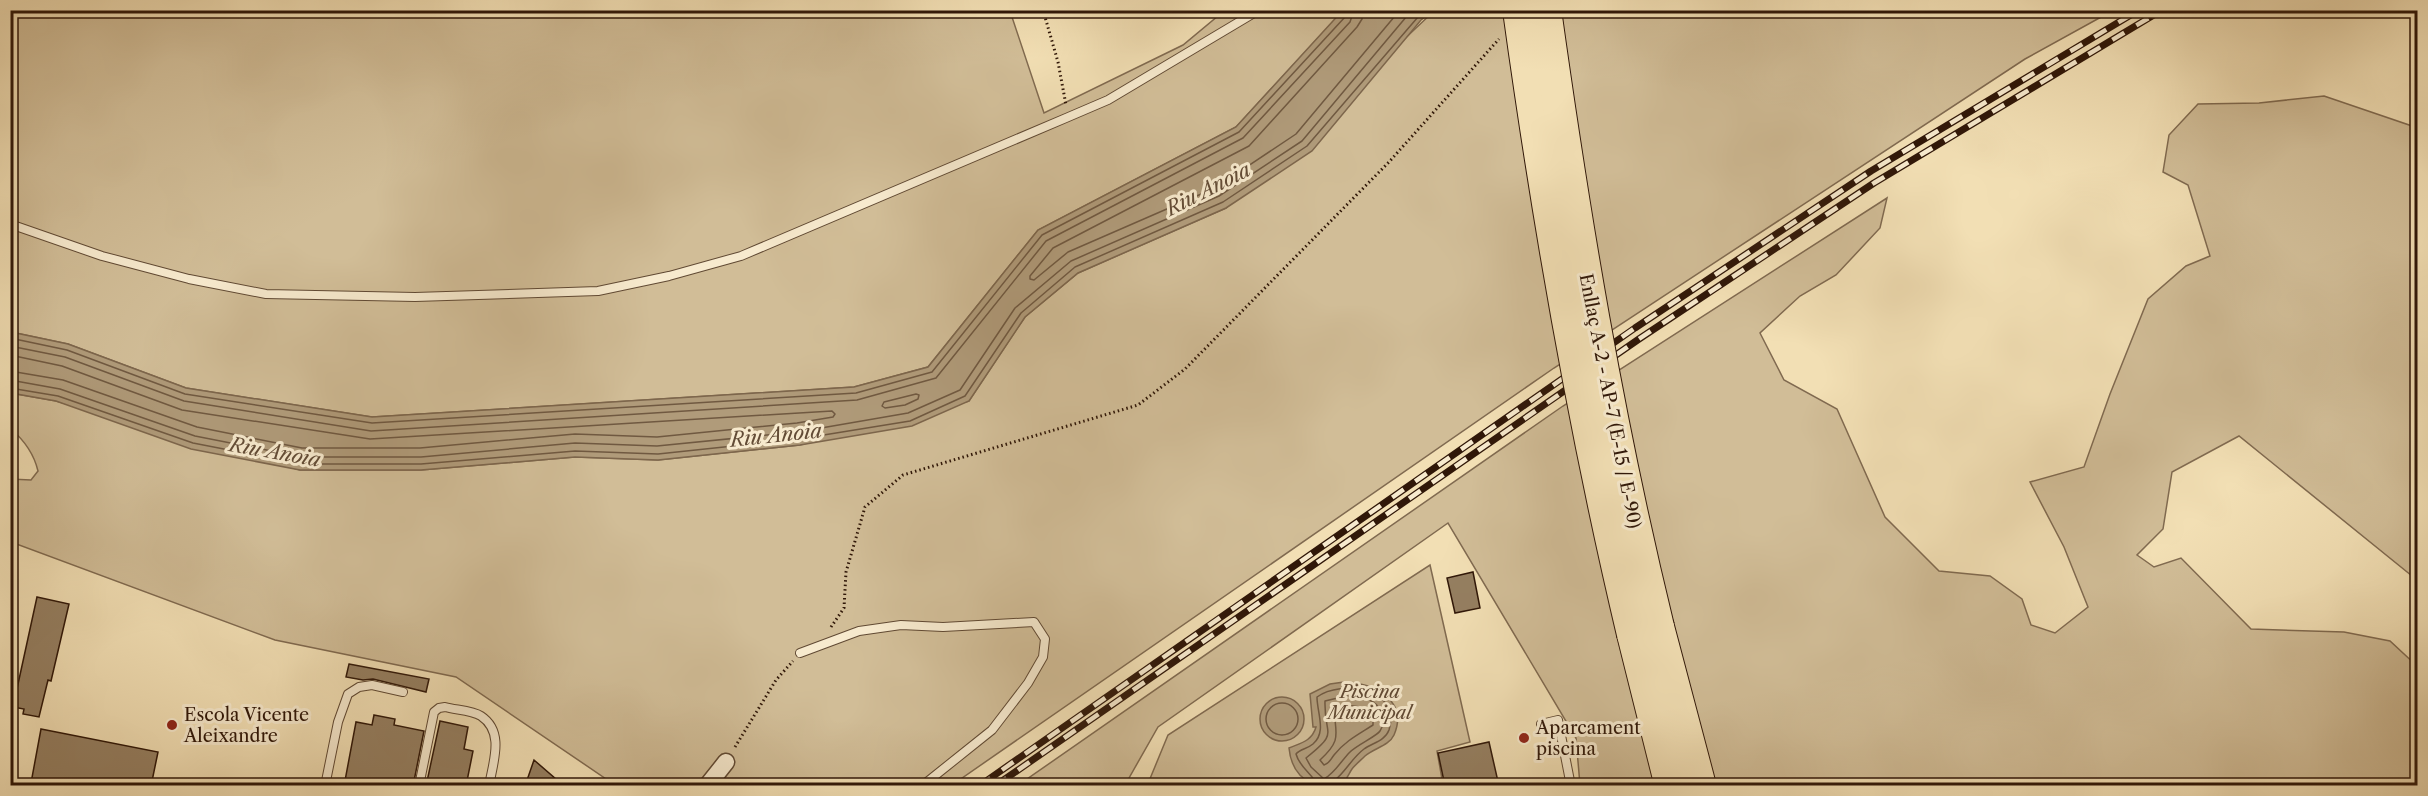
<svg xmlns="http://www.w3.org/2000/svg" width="2428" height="796" font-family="'Libre Caslon Text',serif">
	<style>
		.green { fill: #d1bd97; stroke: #806a50; stroke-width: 1.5 }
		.water { fill: #b09b7a; stroke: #7d664c; stroke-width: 1.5 }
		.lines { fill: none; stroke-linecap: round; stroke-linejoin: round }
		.shore { stroke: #705941; stroke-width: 1.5 }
		.building { fill: #957f61; stroke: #301708; stroke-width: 1.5 }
		.service-casing { stroke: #604933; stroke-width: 10 }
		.minor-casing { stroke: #604933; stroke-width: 19 }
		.motorway-casing { stroke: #301708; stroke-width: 34 }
		.path { stroke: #301708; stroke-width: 3; stroke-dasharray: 1.5 3; stroke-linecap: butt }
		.service { stroke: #f7eace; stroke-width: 8 }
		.minor { stroke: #f7eace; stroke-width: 16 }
		.motorway { stroke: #f2dfb4; stroke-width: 32 }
		.rail-casing { stroke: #301708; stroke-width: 7 }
		.rail { stroke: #f7eace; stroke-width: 4.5; stroke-dasharray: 14; stroke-linecap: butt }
		.motorway-bridge-casing { stroke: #301708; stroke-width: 34; stroke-linecap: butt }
		.motorway-bridge { stroke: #f2dfb4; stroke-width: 32 }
		.poi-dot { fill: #8f2418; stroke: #f7eace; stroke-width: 2 }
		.labels { text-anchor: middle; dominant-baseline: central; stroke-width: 6; stroke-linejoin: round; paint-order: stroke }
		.street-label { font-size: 18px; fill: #301708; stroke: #f7eace }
		.park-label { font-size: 18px; font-style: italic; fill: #604933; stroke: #f7eace }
		.poi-label { font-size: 18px; fill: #301708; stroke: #f7eace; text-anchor: start }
		.water-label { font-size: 20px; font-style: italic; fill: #634c36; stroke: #f7eace }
	</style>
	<rect width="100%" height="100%" fill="#f2dfb4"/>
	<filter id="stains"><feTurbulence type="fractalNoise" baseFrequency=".00333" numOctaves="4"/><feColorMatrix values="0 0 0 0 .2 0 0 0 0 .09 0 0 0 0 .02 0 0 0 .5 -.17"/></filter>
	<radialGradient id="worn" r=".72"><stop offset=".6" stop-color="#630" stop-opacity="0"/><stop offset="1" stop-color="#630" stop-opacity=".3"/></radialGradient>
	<g class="green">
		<path d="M10 11H1010L1044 113 1183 45 1224 11H1343L1236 127 1038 230 928 367 854 387 372 417 186 388 68 344 11 332Z"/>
		<path d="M1434 11H2112L2025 59 1554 368 952 785H615L456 677 275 640 11 542 10 479 31 480 38 471C34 454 25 441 11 429V393L56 401 300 470H421L575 457 658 460 800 445 969 401 1025 317 1078 273 1226 208Z"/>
		<path d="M2324 96 2412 126 2417 132V580L2239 436 2172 472 2163 529 2137 555 2154 567 2181 558 2251 629 2344 632 2390 641 2417 666V771L2409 785H1580L1576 738 1448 523 1158 727 1125 785 1017 786 1563 406 1887 198 1880 228 1836 275 1800 296 1760 333 1784 380 1837 409 1885 517 1939 571 1990 576 2022 599 2031 625 2055 633 2088 607 2064 547 2030 482 2084 467 2110 394 2148 299 2186 266 2210 256 2188 185 2163 172 2169 135 2198 104 2259 103Z"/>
		<path d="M1430 565 1470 742 1437 751 1442 779 1411 786H1147L1168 735Z"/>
	</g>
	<g class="water">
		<path d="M1343 10 1434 11 1421 20 1312 151 1226 208 1078 273 1025 317 969 401 912 426 800 445 658 460 575 457 421 470H300L191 449 56 401 11 393V332L68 344 186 388 372 417 854 387 928 367 1038 230 1236 127Z"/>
		<path d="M1344 682C1373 682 1409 700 1394 735 1389 746 1374 748 1365 756 1361 760 1355 765 1352 769 1349 773 1348 778 1344 781 1339 785 1333 786 1327 786 1304 786 1291 770 1289 748 1301 743 1312 741 1316 727H1313L1310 694 1330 684Z"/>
		<circle cx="1282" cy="719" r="22"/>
	</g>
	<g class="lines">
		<g class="shore">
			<path d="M1363 10 1362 19 1357 27 1249 146 1053 248 1030 276V279L1034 280 1068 252 1215 188 1296 134 1400 10"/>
			<path d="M10 338 67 350 185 394 372 423 856 393 932 372 1042 235 1239 132 1345 17 1346 10"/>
			<path d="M10 346 65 357 184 401 371 431 857 400 936 378 1046 241 1243 138 1350 22 1354 10"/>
			<path d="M10 355 62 366 182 410 370 439 832 411 835 414 833 417 797 423 657 437 575 434 420 448H302L197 427 63 380 10 371"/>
			<path d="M10 380 60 389 195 436 302 457H421L575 443 657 446 798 432 908 413 960 390 1015 308 1071 261 1219 196 1302 141 1412 10"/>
			<path d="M10 388 58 396 193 443 301 464H421L575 451 658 454 799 439 910 421 965 396 1021 313 1075 267 1223 202 1307 146 1424 10"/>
			<path d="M916 394 919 395 918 399 905 405 885 408 882 406 884 402Z"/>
			<path d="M1346 696C1361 696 1380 699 1382 717 1383 721 1383 727 1380 731 1377 736 1357 745 1350 752 1341 761 1335 773 1324 779L1311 767 1306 758C1340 731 1324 737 1325 701Z"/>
			<circle cx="1282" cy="719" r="16"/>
			<path d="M1346 705 1367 708 1373 716V725C1359 734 1345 741 1334 755 1330 760 1330 763 1324 765L1320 760C1343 739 1335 734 1334 708Z"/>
			<path d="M1317 786C1315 775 1300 769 1296 754 1300 749 1307 749 1313 744 1327 732 1317 713 1317 697 1341 679 1402 688 1389 730 1385 741 1372 743 1364 749 1352 758 1346 771 1335 780L1334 786"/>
		</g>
	</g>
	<g class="building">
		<path d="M1473 572 1480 608 1455 613 1447 578Z"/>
		<path d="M37 597 69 604 51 681 48 680 39 717 23 714 24 709 13 707Z"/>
		<path d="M349 664 429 679 426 692 373 679 363 680 346 677Z"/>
		<path d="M374 715 395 719 394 725 424 731 413 786H344L356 722 372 725Z"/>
		<path d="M440 721 468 727 464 749 473 751 466 786H426Z"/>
		<path d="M41 729 158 752 151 786H45L31 783Z"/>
		<path d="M1489 742 1499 786H1445L1438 753Z"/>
		<path d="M534 760 564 786H525Z"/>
	</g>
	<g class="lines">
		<defs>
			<g id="service">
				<path d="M10 224 102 256 189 279 266 294 415 297 598 291 669 276 741 256 1066 118 1108 100 1259 10"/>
				<path d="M800 653 859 631 901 625 943 627 1034 622 1045 639 1043 657 1028 683 992 730 922 786"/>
				<path d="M1541 724 1558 720 1571 786"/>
				<path d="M325 786 338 722 348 694 359 687 372 685 403 692"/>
				<path d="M419 786 434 712 439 708 445 707C455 710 472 710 481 716 505 732 493 762 489 786"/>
			</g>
			<path id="minor" d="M707 786 726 762"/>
			<g id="motorway">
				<path d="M1658 627 1700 786"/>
				<path d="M1633 634 1671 786"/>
			</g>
		</defs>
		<use href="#service" class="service-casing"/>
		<use href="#minor" class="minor-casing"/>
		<use href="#motorway" class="motorway-casing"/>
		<g class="path">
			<path d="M1043 10 1058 62 1066 105"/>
			<path d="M831 627 844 608 846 572 865 507 903 475 1138 405 1185 369 1389 162 1499 39"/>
			<path d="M735 747 776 680 793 661"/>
		</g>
		<use href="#service" class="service"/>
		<use href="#minor" class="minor"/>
		<use href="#motorway" class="motorway"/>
		<defs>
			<g id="rail">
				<path d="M979 786 1635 328 1871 171 2139 10"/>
				<path d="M995 786 1639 339 1874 183 2162 10"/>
			</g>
		</defs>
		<use href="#rail" class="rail-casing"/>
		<use href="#rail" class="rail"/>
		<defs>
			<g id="motorway-bridge">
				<path d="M1519 10C1548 220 1584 428 1633 634"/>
				<path d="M1545 10C1574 218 1608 423 1658 627"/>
			</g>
		</defs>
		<use href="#motorway-bridge" class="motorway-bridge-casing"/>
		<use href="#motorway-bridge" class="motorway-bridge"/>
	</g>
	<g class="poi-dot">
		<circle cx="172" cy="725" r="6"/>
		<circle cx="1524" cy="738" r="6"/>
	</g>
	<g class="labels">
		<g class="street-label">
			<text transform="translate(1610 401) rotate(79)">Enllaç A-2 - AP-7 (E-15 / E-90)</text>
		</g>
		<g class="park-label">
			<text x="1370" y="692">Piscina<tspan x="1370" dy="21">Municipal</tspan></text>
		</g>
		<g class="poi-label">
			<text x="184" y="715">Escola Vicente<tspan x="184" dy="21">Aleixandre</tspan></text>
			<text x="1536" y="728">Aparcament<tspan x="1536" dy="21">piscina</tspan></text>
		</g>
		<g class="water-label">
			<text transform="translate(1208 189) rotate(-27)">Riu Anoia</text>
			<text transform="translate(776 435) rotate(-6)">Riu Anoia</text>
			<text transform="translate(275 452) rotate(10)">Riu Anoia</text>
		</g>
	</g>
	<rect width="2428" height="796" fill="none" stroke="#f2dfb4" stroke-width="36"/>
	<rect x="12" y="12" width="2404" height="772" fill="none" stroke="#301708" stroke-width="3"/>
	<rect x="18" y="18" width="2392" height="760" fill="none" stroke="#301708" stroke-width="1.5"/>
	<rect width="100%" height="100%" filter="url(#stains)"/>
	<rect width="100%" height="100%" fill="url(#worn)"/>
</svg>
